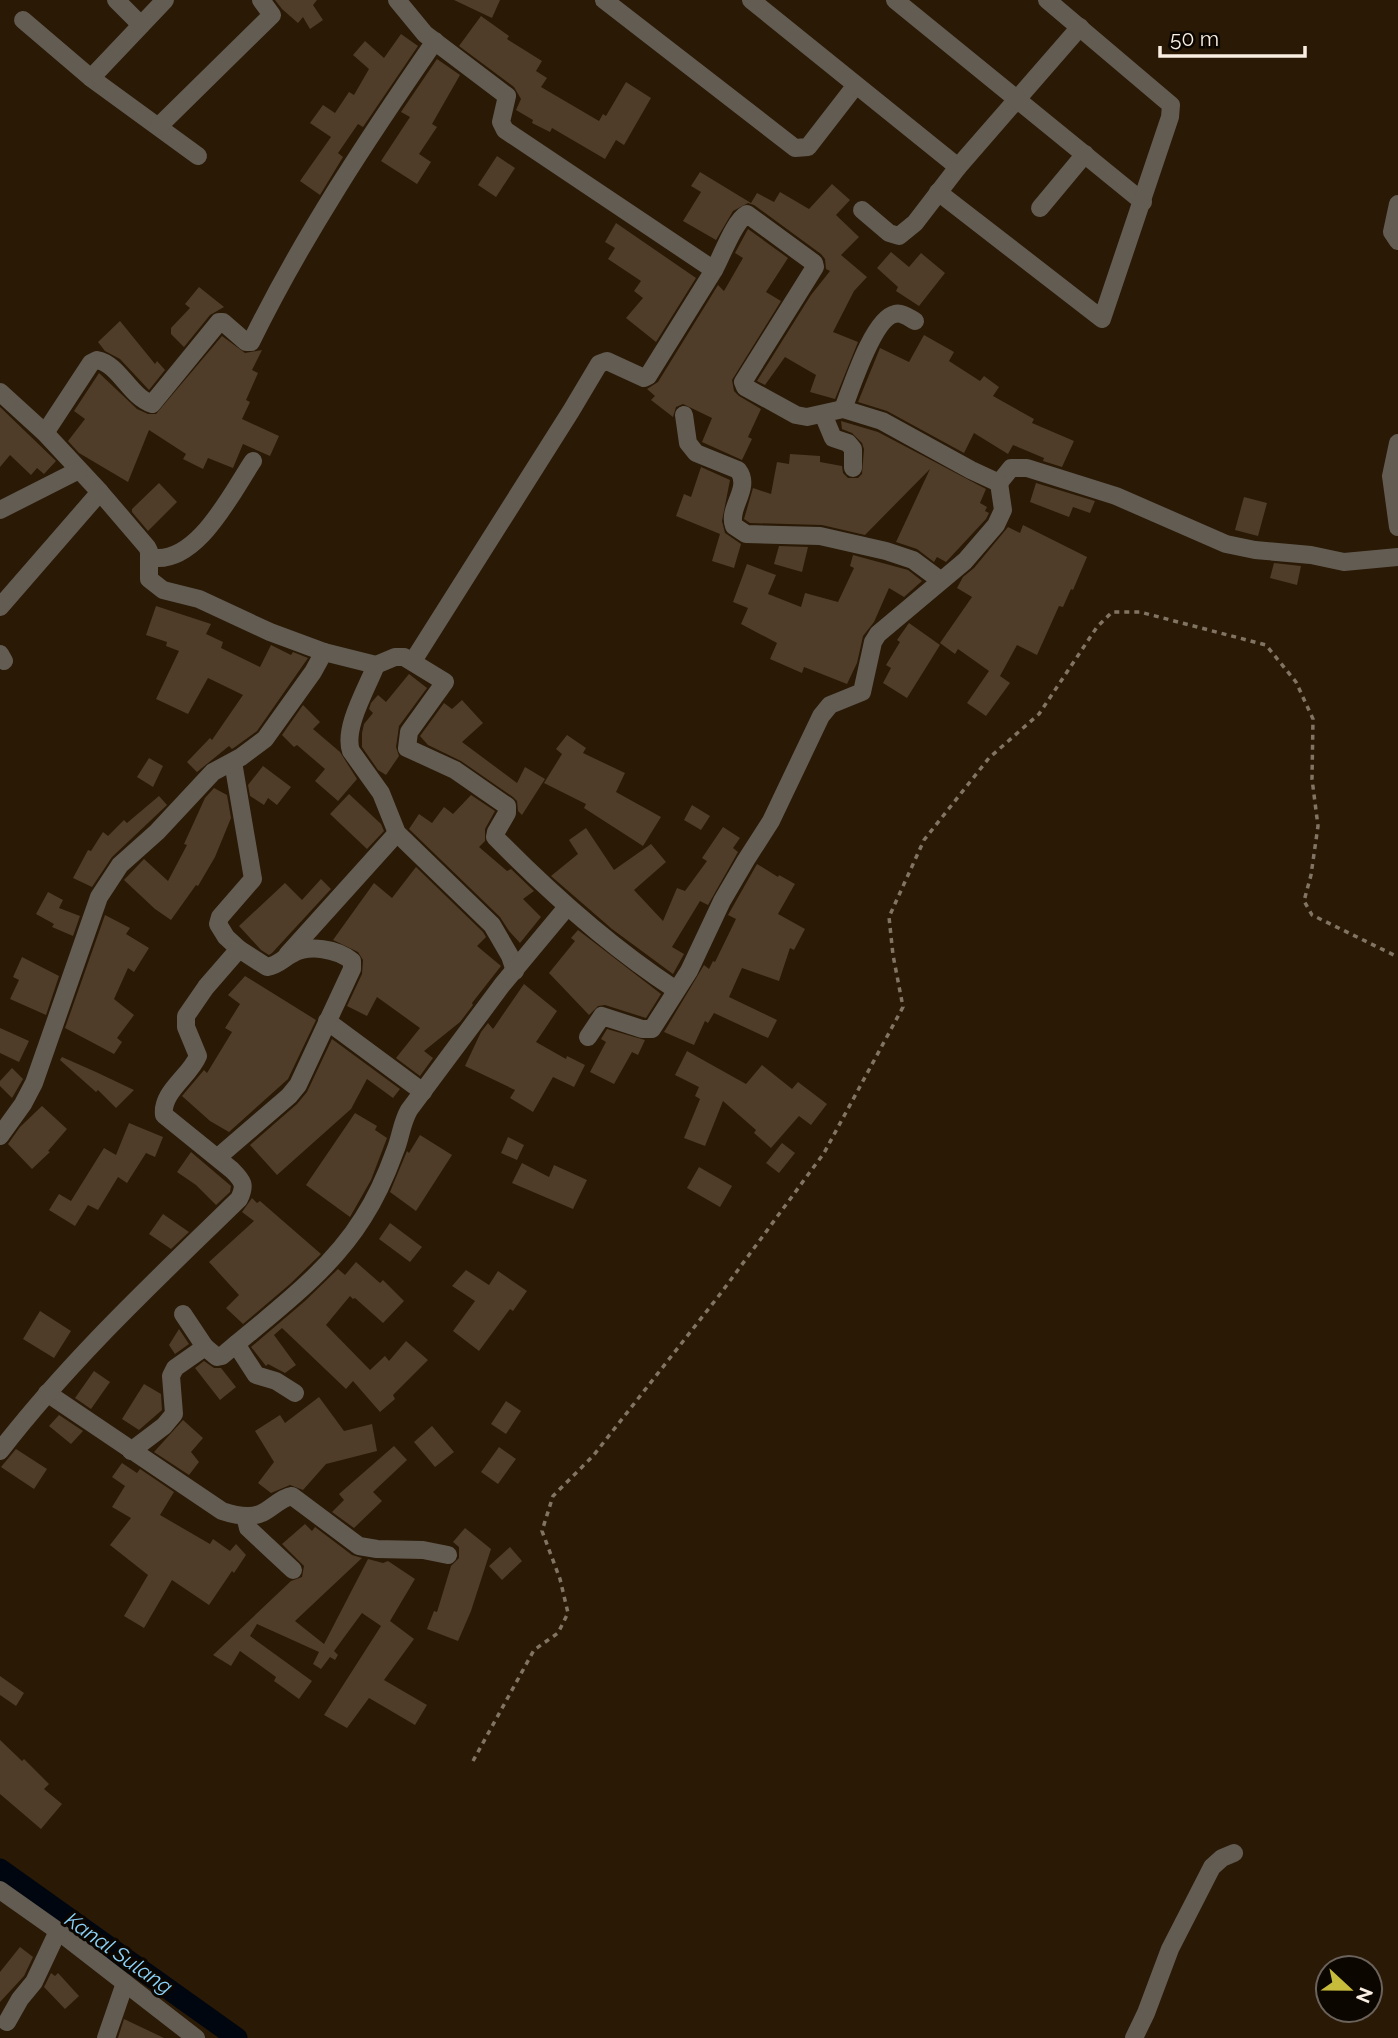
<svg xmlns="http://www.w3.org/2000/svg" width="1398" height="2038" font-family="Raleway,sans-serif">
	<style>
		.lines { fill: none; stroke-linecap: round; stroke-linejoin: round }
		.canal { stroke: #00060f; stroke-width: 21 }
		.building { fill: #4f3d29 }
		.path { stroke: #827463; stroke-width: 3.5; stroke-dasharray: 5 5; stroke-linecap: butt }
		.minor { stroke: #635c52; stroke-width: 18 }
		.labels { text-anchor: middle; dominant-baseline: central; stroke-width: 6; stroke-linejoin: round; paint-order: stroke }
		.water-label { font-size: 21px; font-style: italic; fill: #8bd3fa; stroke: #0c0601 }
	</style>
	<rect width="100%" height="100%" fill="#291905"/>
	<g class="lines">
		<path class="canal" d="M0 1869 237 2038"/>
	</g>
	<g class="building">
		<path d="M275 0H317L313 5 323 20 310 29 303 17 298 23 282 9Z"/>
		<path d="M454 0H500L492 18Z"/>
		<path d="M481 16 509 36 507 39 542 61 536 71 547 78 541 87 599 121 603 114 606 116 626 82 651 98 624 145 616 140 605 159 552 128 550 132 532 123 533 120 516 110 521 99 514 87 459 46Z"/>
		<path d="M401 34 418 46 363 127 358 124 338 153 343 157 320 195 300 181 331 137 310 123 323 105 335 113 349 92 354 95 369 69 353 55 365 41 384 58Z"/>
		<path d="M437 59 460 75 432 124 437 127 419 154 431 162 417 184 381 161 410 117 401 112Z"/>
		<path d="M497 156 515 168 496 197 478 185Z"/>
		<path d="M700 172 751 203 757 193 774 202 780 192 809 209 832 184 850 200 836 215 859 237 841 255 867 277 854 291 833 332 858 342 835 399 810 392 816 375 785 357 765 385 757 381 811 295 830 271 826 269 825 259 821 254 754 205 748 203 733 211 716 240 683 221 701 192 691 186Z"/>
		<path d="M616 223 696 278 656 342 626 318 643 298 634 291 641 281 608 259 615 248 605 242Z"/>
		<path d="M748 229 788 258 766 292 781 301 732 380 734 391 739 396 761 409 748 437 752 439 742 460 702 442 712 418 683 404 676 407 673 417 651 400 655 396 647 389 658 382 718 285 724 291 743 258 735 253Z"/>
		<path d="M891 252 909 267 921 253 945 273 919 306 896 291 898 287 877 268Z"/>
		<path d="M199 287 224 307 210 315 184 347 171 334V328L190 308 185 304Z"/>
		<path d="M120 321 155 364 157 361 165 370 149 390 120 359 105 351 98 342Z"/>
		<path d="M924 335 954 352 949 361 980 381 984 376 999 387 993 396 1034 419 1032 423 1074 441 1062 467 1043 461 1044 458 1013 445 1008 454 974 433 964 453 887 411 858 402 880 348 909 362Z"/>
		<path d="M222 336 245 353 262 350 252 370 258 373 246 400 250 402 242 419 279 436 270 456 243 444 233 468 208 458 203 469 183 459 186 454 149 430 128 482 79 453 68 441 85 419 74 411 99 373 137 409 148 414H156Z"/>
		<path d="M0 407 56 461 44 474 37 468 31 475 10 455 0 467Z"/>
		<path d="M841 421 878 432 986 489 980 503 987 507 985 511 989 513 986 519 946 562 937 557 934 562 917 549 896 542 930 469 865 535 822 525 750 523 744 519 753 488 771 494 777 462 789 464 790 454 820 456V462L842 466 843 473 848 478H858L862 474 864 449 862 443 852 433 842 429Z"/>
		<path d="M701 467 730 480 722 521 725 533 741 544 734 568 712 561 720 534 676 516 684 494 691 497Z"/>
		<path d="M159 483 177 502 148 531 132 512V509Z"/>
		<path d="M1036 483 1095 501 1090 513 1073 507 1069 517 1030 502Z"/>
		<path d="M1244 497 1267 503 1258 536 1235 530Z"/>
		<path d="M1023 525 1087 557 1073 590 1071 589 1063 607 1059 606 1037 655 1017 645 1000 676 1010 683 986 716 967 703 989 671 958 649 955 654 940 643 972 597 957 588 963 577 974 568 1008 527 1020 533Z"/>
		<path d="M779 546 808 547 802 572 774 564Z"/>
		<path d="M853 555 908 570 922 581 904 597 889 588 874 622 863 636 857 663 847 684 804 667 802 673 770 659 777 643 741 624 748 608 733 602 747 564 776 575 768 594 801 607 805 593 838 602 854 568 850 566Z"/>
		<path d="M1274 563 1301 566 1297 585 1270 578Z"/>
		<path d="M156 606 211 624 206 634 223 642 221 648 260 667 271 645 291 655 293 652 308 658 257 731 235 747 232 749 229 746 197 772 187 762 210 738 212 740 243 695 208 678 188 714 156 699 179 651 166 646 167 642 146 635Z"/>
		<path d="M909 623 940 645 907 698 883 683 891 668 886 665 900 642 897 640Z"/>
		<path d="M409 674 427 688 399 726 396 747 399 756 386 775 378 770 362 747V733L364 724 373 713 369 709 371 703 378 695 386 702Z"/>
		<path d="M462 700 483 723 462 742 517 783 525 767 545 779 522 815 518 811 517 801 513 797 461 761 428 745 420 736 444 703 452 709Z"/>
		<path d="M303 705 320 722 313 729 340 752 357 779 338 801 315 781 325 769 297 745 294 747 282 735Z"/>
		<path d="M567 735 586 748 583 753 625 773 616 792 661 817 643 846 584 808 586 804 544 783 562 754 556 749Z"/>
		<path d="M149 758 163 766 153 787 137 777Z"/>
		<path d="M263 766 291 787 277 805 268 798 264 805 250 796 248 785Z"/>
		<path d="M214 788 227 795 231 818 215 857 198 886 196 885 171 920 155 909 124 880 144 859 168 881 187 845 184 844 205 798Z"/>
		<path d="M349 794 381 824 384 831 367 849 330 814Z"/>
		<path d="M471 795 495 811 485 829V841L479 847 507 871 511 869 534 891 523 899 541 917 520 943 509 931 500 917 409 829 419 814 432 823 444 807 453 814Z"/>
		<path d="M159 796 167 805 112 857 92 887 73 878 88 850 91 851 103 832 108 836 124 820 127 823Z"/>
		<path d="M692 805 710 816 701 830 684 820Z"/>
		<path d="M723 827 740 838 733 848 738 852 708 905 700 901 672 947 684 954 673 974 612 929 551 876 578 854 569 840 586 828 614 870 651 844 666 862 634 890 663 921 677 888 685 891 707 861 702 858Z"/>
		<path d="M757 864 778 877 779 875 795 884 778 914 805 929 794 950 790 948 779 981 742 968 729 997 777 1020 768 1038 714 1013 708 1023 705 1021 694 1045 664 1032 704 965 709 969 713 961 715 962 736 919 728 915Z"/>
		<path d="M416 867 483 932 486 937 477 946 501 966 472 1003 473 1005 460 1022 424 1051 433 1058 420 1076 396 1058 420 1028 377 997 367 1016 347 1006 362 974 363 960 358 952 333 940 374 883 392 898Z"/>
		<path d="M321 879 331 889 272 953 269 955 261 950 239 926 285 883 302 900Z"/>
		<path d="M48 892 63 900 59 908 80 916 73 936 52 927 54 924 36 914Z"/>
		<path d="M105 915 130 928 126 934 149 948 134 972 128 968 114 999 134 1015 117 1038 122 1042 114 1054 65 1028Z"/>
		<path d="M578 930 661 994 646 1018 605 1005 598 1006 589 1015 549 973 575 941 571 938Z"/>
		<path d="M22 957 59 976 46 1015 10 999 19 980 13 977Z"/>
		<path d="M245 976 316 1020 288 1079 229 1132 210 1121 182 1096 204 1070 207 1073 232 1032 225 1028 240 1004 228 995Z"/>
		<path d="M524 984 557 1011 536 1042 566 1059 567 1056 585 1065 574 1087 553 1077 533 1112 510 1098 515 1090 465 1066 481 1032 488 1023 493 1029Z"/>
		<path d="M0 1028 29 1041 19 1062 0 1053Z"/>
		<path d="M607 1029 645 1040 638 1055 632 1052 614 1084 590 1072 606 1042 601 1039Z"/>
		<path d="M332 1039 400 1089 393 1098 367 1079 351 1109 277 1175 250 1145 297 1104 307 1092Z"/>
		<path d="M687 1051 746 1084 762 1065 792 1089 798 1082 827 1104 811 1125 799 1116 771 1148 754 1133 756 1130 723 1101 705 1146 684 1138 700 1099 695 1096 699 1087 675 1075Z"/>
		<path d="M62 1057 96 1072 134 1090 116 1108 98 1090 96 1092 60 1060Z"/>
		<path d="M12 1068 23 1079 12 1098 0 1086V1081Z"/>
		<path d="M42 1106 67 1129 48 1151 50 1152 32 1169 8 1144 20 1127Z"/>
		<path d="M355 1113 377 1126 375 1130 387 1138 371 1180 350 1217 306 1185Z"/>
		<path d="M129 1123 163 1137 155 1157 146 1153 127 1183 118 1177 98 1210 88 1205 75 1226 49 1210 59 1194 71 1201 104 1148 116 1155Z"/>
		<path d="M420 1135 452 1155 416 1211 390 1192 407 1151 409 1153Z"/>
		<path d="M508 1137 524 1145 517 1160 501 1153Z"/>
		<path d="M782 1143 795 1153 779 1173 766 1163Z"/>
		<path d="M191 1152 231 1186 230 1192 216 1205 196 1185 177 1172Z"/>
		<path d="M522 1163 549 1177 554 1165 587 1180 573 1209 512 1183Z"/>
		<path d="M699 1167 732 1186 720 1207 687 1188Z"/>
		<path d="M252 1198 257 1203 260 1201 321 1254 290 1284 243 1324 226 1308 239 1295 209 1262 254 1221 242 1212Z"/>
		<path d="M163 1214 189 1232 171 1249 149 1234Z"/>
		<path d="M390 1223 422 1247 410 1262 379 1239Z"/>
		<path d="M356 1262 380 1283 383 1280 404 1301 383 1323 355 1298 353 1299 350 1296 326 1325 370 1370 385 1356 389 1361 406 1341 428 1360 393 1395 395 1399 380 1412 353 1381 346 1389 282 1328 274 1335 296 1365 285 1373 268 1364 266 1366 251 1347 305 1301 338 1269 345 1275Z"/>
		<path d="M466 1270 489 1285 498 1271 527 1291 513 1311 510 1309 479 1351 453 1331 475 1301 452 1286Z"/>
		<path d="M40 1311 71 1331 54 1358 23 1339Z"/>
		<path d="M179 1329 189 1344 175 1354 169 1345Z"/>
		<path d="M204 1361 214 1368H221L236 1387 220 1400 195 1368Z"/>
		<path d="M94 1371 110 1382 91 1409 75 1398Z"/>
		<path d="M144 1384 161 1394 162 1410 139 1430 122 1419Z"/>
		<path d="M319 1397 344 1431 372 1424 377 1451 326 1464 303 1490 290 1485 271 1493 258 1483 274 1462 255 1431 280 1415 285 1423Z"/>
		<path d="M506 1401 521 1411 506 1434 491 1424Z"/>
		<path d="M59 1415 83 1431 71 1444 49 1426Z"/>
		<path d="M183 1420 203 1438 191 1452 199 1462 189 1475 154 1452Z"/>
		<path d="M432 1426 454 1452 435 1467 414 1442Z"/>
		<path d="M394 1446 407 1460 373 1492 382 1501 354 1528 332 1512 344 1500 339 1494Z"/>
		<path d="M499 1447 516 1459 498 1484 481 1472Z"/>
		<path d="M16 1449 47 1469 34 1489 1 1467Z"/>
		<path d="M122 1463 137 1473 140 1469 174 1492 160 1515 210 1544 213 1539 230 1551 236 1544 246 1555 234 1573 232 1571 209 1605 172 1580 144 1628 124 1616 148 1575 110 1545 131 1518 112 1507 125 1486 112 1477Z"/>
		<path d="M305 1524 312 1531 315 1527 352 1555 362 1558 295 1621 324 1644 368 1559 383 1563 388 1561 415 1579 390 1621 414 1639 384 1680 427 1705 415 1725 369 1698 347 1728 324 1715 381 1626 362 1613 334 1651 338 1655 335 1660 330 1657 321 1669 313 1664 319 1652 257 1624 250 1636 312 1681 299 1699 274 1681 276 1677 240 1651 231 1666 213 1655 291 1581 302 1577 304 1566 282 1544Z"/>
		<path d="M465 1528 491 1549 471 1611 458 1641 427 1629 434 1611 437 1612 451 1566 459 1558V1547L453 1542Z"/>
		<path d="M510 1547 522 1561 502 1580 489 1566Z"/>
		<path d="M0 1676 24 1693 16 1706 0 1695Z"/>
		<path d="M0 1740 22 1761 24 1759 49 1784 44 1789 62 1804 41 1829 0 1794Z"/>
		<path d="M20 1947 33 1957 24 1976 0 2002V1972Z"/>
		<path d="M51 1973 55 1976 58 1973 79 1996 65 2009 44 1987Z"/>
		<path d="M124 2019 164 2038H118Z"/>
	</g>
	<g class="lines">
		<path class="path" d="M473 1761 534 1650 558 1633 568 1613 560 1579 542 1531 553 1496 593 1456 721 1293 824 1153 903 1007 893 955 889 917 924 840 989 758 1039 714 1097 627 1112 612H1140L1266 645 1296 682 1313 719 1312 779 1318 826 1311 875 1304 901 1312 915 1398 957"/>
		<g class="minor">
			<path d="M116 0 141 25"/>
			<path d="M397 0 425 34 507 96 501 122 505 130 714 270 648 376 644 378 607 361 599 364 571 411 413 661"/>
			<path d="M604 0 795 148 808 147 856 85"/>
			<path d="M751 0 958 167 1080 27"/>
			<path d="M895 0 1143 202"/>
			<path d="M23 20 91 78 198 156"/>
			<path d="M91 78 165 0"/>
			<path d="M159 126 272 15 261 0"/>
			<path d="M938 192 1102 319 1170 117 1171 105 1047 0"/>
			<path d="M1398 204 1392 232 1398 241"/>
			<path d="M1040 208 1085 154"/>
			<path d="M862 210 889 233 899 236 915 223 958 167"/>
			<path d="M714 270C722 256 734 221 747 214L814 263 815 267 743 382 745 387 796 415 807 417 843 409 882 421 971 470 999 483 1011 468H1027L1116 496 1226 544 1255 550 1311 555 1344 562 1398 557"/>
			<path d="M0 392 45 433 100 492 147 547 149 551V579L163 590 199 599 270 632 324 652 376 665 395 657H404L445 682 409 732 407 748 455 770 507 806V813L496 832 495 837C551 894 610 947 676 990"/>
			<path d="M843 409C851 389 873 318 895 314 902 312 909 318 915 321"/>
			<path d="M823 414 833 438 848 443 853 449V468"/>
			<path d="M684 415 688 443 696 453 738 470C752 488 727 508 734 526L746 534 820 536 886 551 913 560 940 580"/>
			<path d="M45 433 91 363 97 360C119 364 130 397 152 404L219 322H223L246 342H251C303 236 368 138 435 41"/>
			<path d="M1398 443 1391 476 1398 527"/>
			<path d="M0 510 79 470"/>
			<path d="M149 557C196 568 232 492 253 461"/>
			<path d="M0 607 100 492"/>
			<path d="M0 654 4 661"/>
			<path d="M376 665C367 688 343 728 351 751L381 793 397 833 492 925 510 956 515 971"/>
			<path d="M233 762 253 879 220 917 218 924 226 937 239 949"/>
			<path d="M287 955 397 833"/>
			<path d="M327 1021 423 1092"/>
			<path d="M588 1037 602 1016 642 1029H652L689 971 722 901 746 860 771 821 821 716 830 705 862 692 873 642 878 634 965 561 996 525 1003 510 999 483"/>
			<path d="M0 1136 23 1104 34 1083 99 897 120 865 157 832 213 772 241 757 265 739 313 672 324 652"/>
			<path d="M183 1314 205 1347"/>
			<path d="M236 1344 256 1375 276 1381 295 1393"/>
			<path d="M47 1393 222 1511C234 1515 250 1519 262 1513 273 1508 280 1498 292 1496L359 1546 377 1549 423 1550 448 1555"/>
			<path d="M0 1451C71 1359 156 1280 239 1199 246 1185 243 1181 232 1170L164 1115C161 1092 190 1076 198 1056L186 1027V1016L206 987 239 949 267 967C279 965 282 959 292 954 309 944 337 949 352 961V969L298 1085 289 1096 217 1158"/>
			<path d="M131 1451 164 1426 174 1414 171 1376 175 1368 205 1347 217 1357 222 1356C271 1314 328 1274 363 1218 376 1198 387 1173 395 1151 401 1137 401 1124 409 1110L502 985 567 907"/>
			<path d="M245 1516 248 1528 293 1570"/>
			<path d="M0 1890 58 1931 196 2038"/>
			<path d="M7 2022 20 1999 34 1982 58 1931"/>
			<path d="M106 2038 125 1983"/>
			<path d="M1134 2038 1146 2013 1170 1949 1212 1867 1222 1858 1234 1853"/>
		</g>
	</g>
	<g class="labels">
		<g class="water-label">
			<text transform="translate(119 1953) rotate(35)">Kanal Sulang</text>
		</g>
	</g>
	<g transform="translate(1349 1989) rotate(112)"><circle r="33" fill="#0c0601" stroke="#6b635b" stroke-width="2"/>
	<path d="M0-5L12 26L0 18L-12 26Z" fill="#c7bb3b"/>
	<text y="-10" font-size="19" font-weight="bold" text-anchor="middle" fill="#faefe2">N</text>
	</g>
	<path d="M1160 46v10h145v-10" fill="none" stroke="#faefe2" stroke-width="3.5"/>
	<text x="1170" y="46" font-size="21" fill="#faefe2" stroke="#0c0601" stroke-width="5" paint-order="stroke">50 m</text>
</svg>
